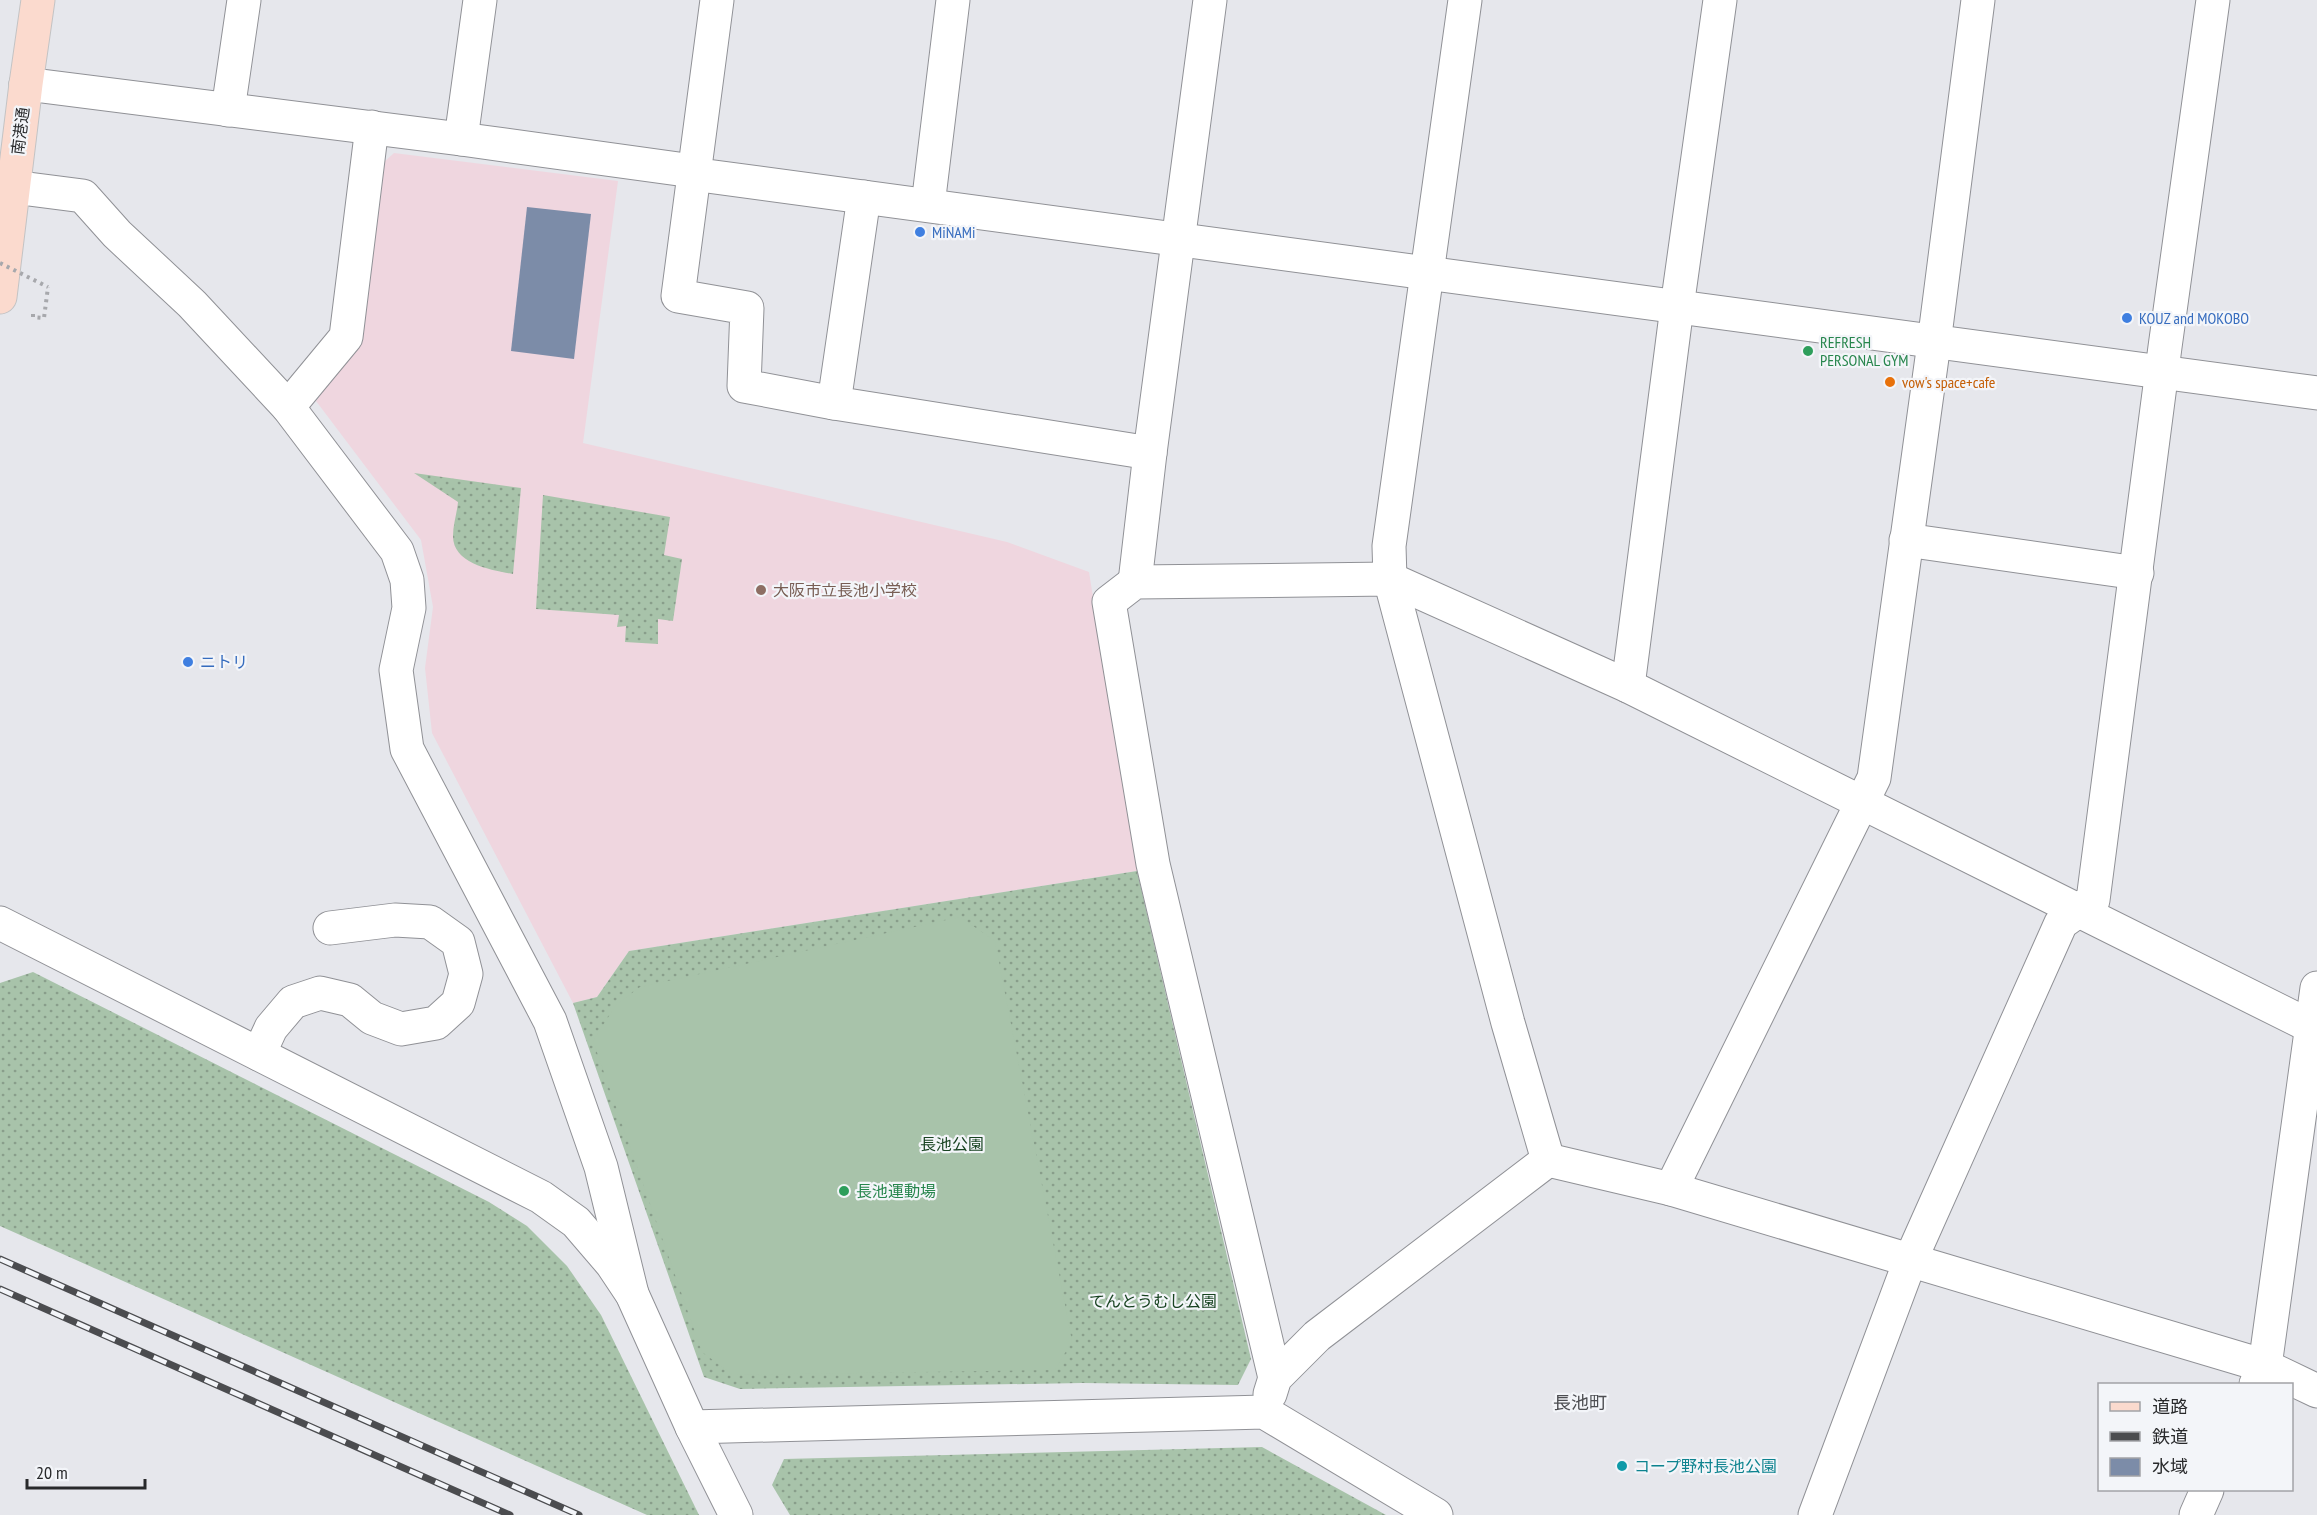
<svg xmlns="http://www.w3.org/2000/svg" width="2317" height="1515" font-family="'PT Sans Narrow','Noto Sans JP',sans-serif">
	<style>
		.education { fill: #efd6df }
		.grass { fill: url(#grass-dots) }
		.pitch { fill: #a8c3aa }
		.water { fill: #7c8ca8 }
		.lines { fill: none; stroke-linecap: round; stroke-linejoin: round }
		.minor-casing { stroke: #909196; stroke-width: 35 }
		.major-casing { stroke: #c3c3c4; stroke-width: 35 }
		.path { stroke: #a7a8ac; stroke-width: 4; stroke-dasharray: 3 4.5; stroke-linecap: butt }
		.minor { stroke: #fff; stroke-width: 33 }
		.major { stroke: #fbdace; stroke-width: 33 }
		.rail-casing { stroke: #4b4c4f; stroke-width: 7 }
		.rail { stroke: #f3f5f9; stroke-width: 4.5; stroke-dasharray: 14; stroke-linecap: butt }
		.path-bridge { stroke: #a7a8ac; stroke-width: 4; stroke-dasharray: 3 4.5; stroke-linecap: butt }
		.shop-dot { fill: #3f7fe0; stroke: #f3f5f9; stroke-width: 2 }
		.leisure-dot { fill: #2e9e5b; stroke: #f3f5f9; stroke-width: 2 }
		.food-dot { fill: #e8710a; stroke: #f3f5f9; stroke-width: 2 }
		.education-dot { fill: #8d6e63; stroke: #f3f5f9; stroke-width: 2 }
		.culture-dot { fill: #0f9aa8; stroke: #f3f5f9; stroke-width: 2 }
		.labels { text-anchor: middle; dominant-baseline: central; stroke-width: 4.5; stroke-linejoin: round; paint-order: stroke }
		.street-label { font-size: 16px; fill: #28292b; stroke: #f3f5f9 }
		.shop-label { font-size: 16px; fill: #366cbe; stroke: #f3f5f9; text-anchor: start }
		.leisure-label { font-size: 16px; fill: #27864d; stroke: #f3f5f9; text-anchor: start }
		.food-label { font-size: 16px; fill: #c56008; stroke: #f3f5f9; text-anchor: start }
		.education-label { font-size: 16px; fill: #785e54; stroke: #f3f5f9; text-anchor: start }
		.park-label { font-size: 16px; fill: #184321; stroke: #f3f5f9 }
		.culture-label { font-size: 16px; fill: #0d838f; stroke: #f3f5f9; text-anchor: start }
		.neighbourhood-label { font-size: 18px; fill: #4d4e52; stroke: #f3f5f9 }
	</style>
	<defs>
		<pattern id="grass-dots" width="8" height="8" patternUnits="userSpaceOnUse" patternTransform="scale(1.5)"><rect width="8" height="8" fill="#a8c3aa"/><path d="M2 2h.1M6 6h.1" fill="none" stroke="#899e8b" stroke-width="1.8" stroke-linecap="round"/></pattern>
	</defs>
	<rect width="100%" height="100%" fill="#e6e7ec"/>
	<path class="education" d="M394 153 618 181 583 443 1007 542 1089 572 1137 871 629 951 597 997 573 1003 432 733 425 668 433 607 421 540 316 401 363 335 383 163Z"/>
	<g class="grass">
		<path d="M414 473 521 488 513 574C491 570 453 564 453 536 453 525 457 513 458 502Z"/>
		<path d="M543 495 670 517 664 555 682 559 673 621 658 619V644L625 642 626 626 617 627 619 615 536 609Z"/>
		<path d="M1137 871 1251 1359 1238 1385 1082 1383 740 1389 704 1377 573 1003 597 997 629 951Z"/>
		<path d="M33 972 489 1202 527 1226 567 1266 601 1315 699 1515H647L0 1226V983Z"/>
		<path d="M1262 1447 1386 1515H790L772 1485 784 1459Z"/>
	</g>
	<path class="pitch" d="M960 917 995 941 1072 1341 1055 1370 733 1375 702 1352 593 1041 616 1005 640 987Z"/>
	<path class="water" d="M527 207 591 214 574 359 511 351Z"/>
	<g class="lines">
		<defs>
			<g id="minor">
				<path d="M717 0 678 296 747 308 744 386 834 403 1150 453"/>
				<path d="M1465 0 1389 546 1390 579 1508 1023 1548 1160"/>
				<path d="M26 84 461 139 693 171 707 176 2317 393"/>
				<path d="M228 110 244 0"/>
				<path d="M461 139 480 0"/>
				<path d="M13 187 83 196 117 234 192 304 288 407 397 551 407 580 409 608 396 670 407 749 550 1021 601 1167 632 1294"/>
				<path d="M928 205 953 0"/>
				<path d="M834 403 864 197"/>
				<path d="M288 407 346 337 372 127"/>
				<path d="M1906 540 2137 573"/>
				<path d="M1135 582 1150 453 1210 0"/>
				<path d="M1628 686 1677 307 1720 0"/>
				<path d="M0 923 541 1197 576 1222 612 1264 632 1294 692 1427 736 1515"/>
				<path d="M259 1054 271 1028 293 1002 320 993 350 1000 372 1018 401 1029 436 1023 458 1003 466 974 458 942 430 922 395 920 330 928"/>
				<path d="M1548 1160 1671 1189 2265 1366 2317 1391"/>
				<path d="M1671 1189 1874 778 1934 343 1978 0"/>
				<path d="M1275 1378 1153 864 1109 602 1135 582 1390 579 1628 686 2312 1027"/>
				<path d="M2256 1384 2265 1366 2317 988"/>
				<path d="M1270 1394 1275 1378 1317 1336 1548 1160"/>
				<path d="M692 1427 1264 1412 1436 1515"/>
				<path d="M1815 1515 1910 1261 2061 923 2093 900 2165 347 2213 0"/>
				<path d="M2196 1515 2207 1490"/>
			</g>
			<path id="major" d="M0 297 26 84 38 0"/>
		</defs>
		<use href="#minor" class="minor-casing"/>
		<use href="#major" class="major-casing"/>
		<path class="path" d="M33 314V317L44 318 48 287"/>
		<use href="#minor" class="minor"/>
		<use href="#major" class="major"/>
		<defs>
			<g id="rail">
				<path d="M0 1259 579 1515"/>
				<path d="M0 1289 510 1515"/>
			</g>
		</defs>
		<use href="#rail" class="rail-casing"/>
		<use href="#rail" class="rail"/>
		<path class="path-bridge" d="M0 263 48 287"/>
	</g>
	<g class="shop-dot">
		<circle cx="920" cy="232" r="6"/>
		<circle cx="2127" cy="318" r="6"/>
		<circle cx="188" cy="662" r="6"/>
	</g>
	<g class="leisure-dot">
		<circle cx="1808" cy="351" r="6"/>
		<circle cx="844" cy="1191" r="6"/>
	</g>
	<circle class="food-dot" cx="1890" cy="382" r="6"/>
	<circle class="education-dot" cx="761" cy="590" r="6"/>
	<circle class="culture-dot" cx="1622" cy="1466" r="6"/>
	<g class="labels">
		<g class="street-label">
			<text transform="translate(20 131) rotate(-83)">南港通</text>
		</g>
		<g class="shop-label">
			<text x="932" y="232">MiNAMi</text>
			<text x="2139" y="318">KOUZ and MOKOBO</text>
			<text x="200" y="662">ニトリ</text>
		</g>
		<g class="leisure-label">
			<text x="1820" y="342">REFRESH<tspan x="1820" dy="18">PERSONAL GYM</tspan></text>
			<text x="856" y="1191">長池運動場</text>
		</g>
		<g class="food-label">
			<text x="1902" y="382">vow's space+cafe</text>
		</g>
		<g class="education-label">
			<text x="773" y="590">大阪市立長池小学校</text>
		</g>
		<g class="park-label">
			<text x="952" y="1144">長池公園</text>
			<text x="1153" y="1301">てんとうむし公園</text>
		</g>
		<g class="culture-label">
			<text x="1634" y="1466">コープ野村長池公園</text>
		</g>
		<g class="neighbourhood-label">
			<text x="1580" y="1402">長池町</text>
		</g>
	</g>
	<rect x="2098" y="1383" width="195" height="108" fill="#f3f5f9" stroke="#a2a3a7" stroke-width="1.5"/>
	<rect x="2110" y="1402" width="30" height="9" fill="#fbdace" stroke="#a2a3a7" stroke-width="1.5"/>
	<text x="2152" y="1413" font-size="18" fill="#28292b">道路</text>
	<rect x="2110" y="1432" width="30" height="9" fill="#4b4c4f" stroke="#a2a3a7" stroke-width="1.5"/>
	<text x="2152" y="1443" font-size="18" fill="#28292b">鉄道</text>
	<rect x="2110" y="1458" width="30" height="18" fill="#7c8ca8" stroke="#a2a3a7" stroke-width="1.5"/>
	<text x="2152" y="1473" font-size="18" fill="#28292b">水域</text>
	<path d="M27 1479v9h118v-9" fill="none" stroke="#28292b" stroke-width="3"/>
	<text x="36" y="1479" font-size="18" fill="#28292b" stroke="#f3f5f9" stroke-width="4.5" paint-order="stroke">20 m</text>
</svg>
